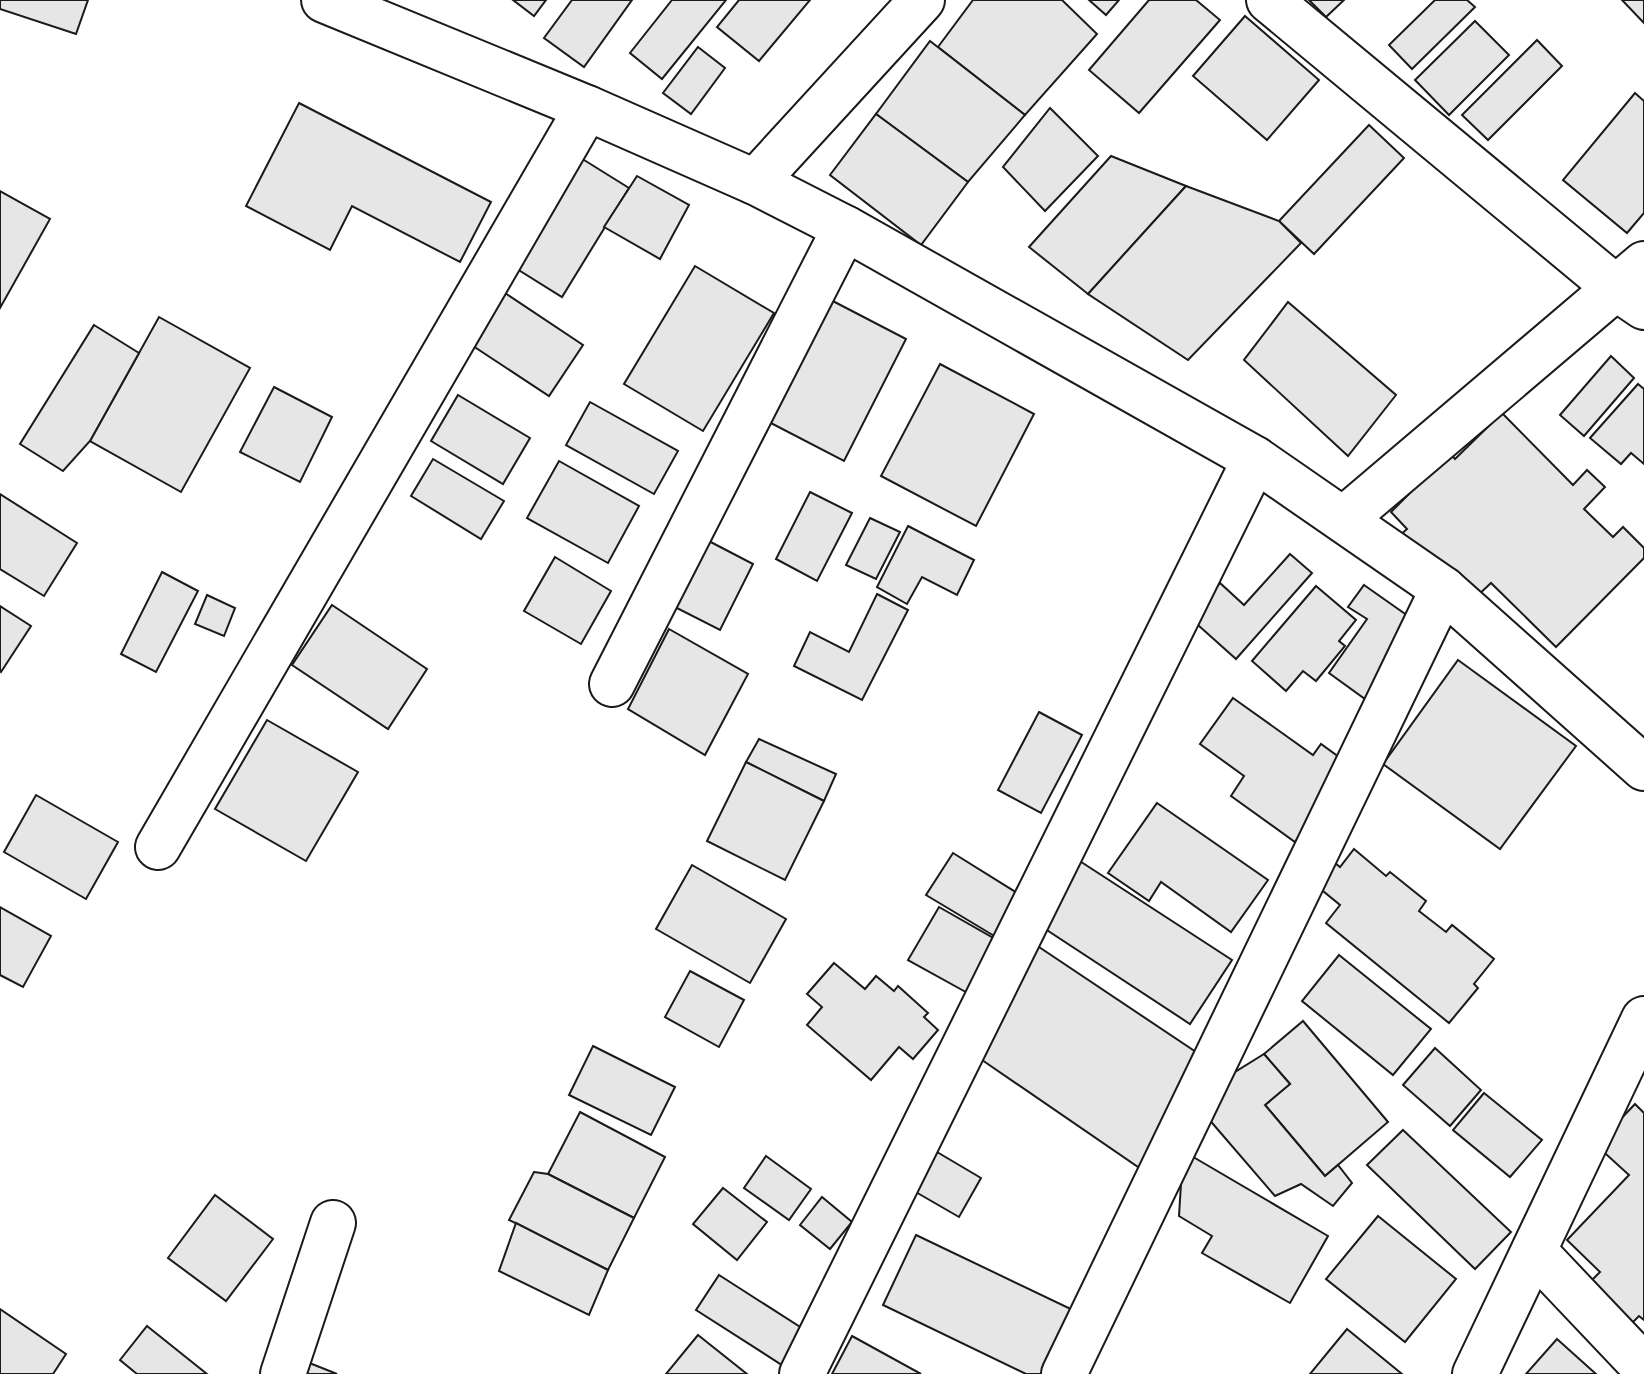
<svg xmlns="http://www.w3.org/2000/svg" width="1644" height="1374" font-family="'Noto Serif',serif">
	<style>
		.building { fill: #e6e6e6; stroke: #1a1a1a; stroke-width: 2 }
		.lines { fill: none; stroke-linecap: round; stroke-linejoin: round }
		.street-casing { stroke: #1a1a1a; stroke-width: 48 }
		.street { stroke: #fff; stroke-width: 44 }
	</style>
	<rect width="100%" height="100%" fill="#fff"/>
	<g class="building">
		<path d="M0 0H88L76 34 0 9Z"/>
		<path d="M513 0H546L534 16Z"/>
		<path d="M572 0H632L584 67 544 38Z"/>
		<path d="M672 0H726L662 79 630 53Z"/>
		<path d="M739 0H810L759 61 717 27Z"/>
		<path d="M973 0H1062L1097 34 1025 115 938 47Z"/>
		<path d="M1089 0H1119L1106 15Z"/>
		<path d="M1149 0H1196L1220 20 1139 113 1089 70Z"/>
		<path d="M1309 0H1344L1326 17Z"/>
		<path d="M1435 0H1467L1475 7 1412 69 1389 45Z"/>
		<path d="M1622 0H1644V23Z"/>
		<path d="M1245 16 1319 80 1267 140 1193 76Z"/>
		<path d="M1475 21 1509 55 1449 115 1415 80Z"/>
		<path d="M1537 40 1562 66 1488 140 1462 115Z"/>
		<path d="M930 41 1025 115 968 182 876 114Z"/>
		<path d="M698 47 725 68 691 114 663 93Z"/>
		<path d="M1635 93 1644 101V213L1627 233 1563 180Z"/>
		<path d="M299 103 491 202 460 262 352 206 330 250 246 206Z"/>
		<path d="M1050 108 1098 156 1045 211 1003 167Z"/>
		<path d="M876 114 968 182 921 245 830 175Z"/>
		<path d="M1369 125 1404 158 1314 254 1279 221Z"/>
		<path d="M576 155 629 188 562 297 509 264Z"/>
		<path d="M1111 156 1186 186 1088 294 1029 247Z"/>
		<path d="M637 176 689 205 660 259 604 227Z"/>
		<path d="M1186 186 1279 221 1301 243 1188 360 1088 294Z"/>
		<path d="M0 191 50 219 0 308Z"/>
		<path d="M695 266 774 313 703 431 624 384Z"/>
		<path d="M505 293 583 345 549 396 470 344Z"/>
		<path d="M827 298 906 339 844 461 765 420Z"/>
		<path d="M1288 302 1396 395 1348 456 1244 360Z"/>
		<path d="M159 317 250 368 181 492 90 441Z"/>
		<path d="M94 325 139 353 90 441 63 471 20 444Z"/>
		<path d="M1611 356 1634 378 1584 436 1560 415Z"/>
		<path d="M940 364 1034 414 976 526 881 476Z"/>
		<path d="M1638 384 1644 389V464L1631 453 1621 464 1590 438Z"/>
		<path d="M274 387 332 417 300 482 240 452Z"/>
		<path d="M458 395 530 438 503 484 431 441Z"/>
		<path d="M590 402 678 451 654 494 566 445Z"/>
		<path d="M1502 413 1573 485 1587 470 1605 487 1584 509 1613 537 1623 527 1644 548V558L1556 647 1491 583 1473 600 1397 538 1407 529 1391 512 1450 453 1455 459Z"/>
		<path d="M433 459 504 501 481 539 411 496Z"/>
		<path d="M559 461 639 506 608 563 527 518Z"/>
		<path d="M810 492 852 513 817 581 776 559Z"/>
		<path d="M0 494 77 543 44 596 0 569Z"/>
		<path d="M870 518 900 532 876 579 846 565Z"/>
		<path d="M908 526 974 560 957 595 922 577 907 604 877 587Z"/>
		<path d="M703 538 753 564 720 630 669 604Z"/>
		<path d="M1290 554 1312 573 1236 659 1189 617 1220 583 1244 605Z"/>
		<path d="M555 557 611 591 581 644 524 611Z"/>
		<path d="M162 572 198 591 156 672 121 654Z"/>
		<path d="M1364 585 1418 623 1365 699 1329 673 1367 619 1348 607Z"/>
		<path d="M1316 586 1356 620 1339 641 1345 646 1316 681 1303 671 1286 691 1252 661Z"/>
		<path d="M877 594 908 610 862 700 794 666 810 632 849 652Z"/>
		<path d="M207 595 235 608 224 636 195 624Z"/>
		<path d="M332 605 427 669 388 729 292 665Z"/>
		<path d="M0 606 31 626 1 672 0 671Z"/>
		<path d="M669 629 748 674 705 755 628 709Z"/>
		<path d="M1458 660 1576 746 1500 849 1383 764Z"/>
		<path d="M1233 698 1313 755 1321 744 1350 765 1295 842 1231 796 1244 776 1200 744Z"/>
		<path d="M1039 712 1082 735 1041 813 998 790Z"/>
		<path d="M267 720 358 772 306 861 215 809Z"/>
		<path d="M759 739 836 774 824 801 746 762Z"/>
		<path d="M746 762 824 801 785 880 707 841Z"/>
		<path d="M36 795 118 842 86 899 4 852Z"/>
		<path d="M1157 803 1268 880 1231 932 1161 882 1149 901 1108 873Z"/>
		<path d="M1354 849 1386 876 1390 872 1426 901 1419 911 1446 932 1452 925 1494 959 1474 984 1478 988 1449 1023 1326 923 1340 905 1312 882 1330 859 1340 867Z"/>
		<path d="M953 853 1022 896 996 937 926 895Z"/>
		<path d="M1072 856 1232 960 1190 1024 1030 919Z"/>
		<path d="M692 865 786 919 750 983 656 929Z"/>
		<path d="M0 907 51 936 23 987 0 975Z"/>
		<path d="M939 907 1002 943 973 996 908 960Z"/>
		<path d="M1036 945 1205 1058 1141 1169 982 1060Z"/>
		<path d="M1339 955 1431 1029 1393 1075 1302 1001Z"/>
		<path d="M834 963 865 989 876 976 894 991 898 986 928 1013 924 1017 938 1030 913 1059 899 1047 871 1080 807 1025 822 1007 807 994Z"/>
		<path d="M690 971 744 1000 719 1047 665 1017Z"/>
		<path d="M1303 1021 1388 1122 1325 1176 1265 1105 1290 1084 1264 1054Z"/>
		<path d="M593 1046 675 1087 651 1135 569 1095Z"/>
		<path d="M1435 1048 1481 1090 1450 1126 1403 1085Z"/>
		<path d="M1264 1054 1290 1084 1265 1105 1325 1176 1338 1165 1352 1183 1333 1206 1301 1184 1275 1196 1207 1117 1227 1077Z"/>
		<path d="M1484 1093 1542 1140 1510 1177 1453 1130Z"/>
		<path d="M1635 1104 1644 1113V1320L1639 1316 1624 1331 1582 1290 1600 1272 1567 1240 1629 1175 1596 1145Z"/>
		<path d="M580 1112 665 1157 634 1218 548 1174Z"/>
		<path d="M1403 1130 1511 1232 1475 1269 1367 1165Z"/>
		<path d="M1183 1151 1328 1236 1290 1303 1202 1253 1212 1236 1179 1216Z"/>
		<path d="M937 1152 981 1178 959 1217 914 1191Z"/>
		<path d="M766 1156 811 1189 789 1220 744 1188Z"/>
		<path d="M534 1172 548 1174 634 1218 608 1270 509 1220Z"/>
		<path d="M723 1188 767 1222 737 1260 693 1224Z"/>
		<path d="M215 1195 273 1239 226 1301 168 1258Z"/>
		<path d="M822 1197 852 1222 830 1249 800 1225Z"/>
		<path d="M1378 1216 1456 1279 1405 1342 1326 1279Z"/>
		<path d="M516 1223 608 1270 589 1315 499 1271Z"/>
		<path d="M916 1235 1077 1312 1048 1374H1026L883 1305Z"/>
		<path d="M719 1275 808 1332 785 1367 696 1310Z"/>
		<path d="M0 1309 66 1354 53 1374H0Z"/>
		<path d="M147 1326 207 1374H137L120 1360Z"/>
		<path d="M1347 1329 1402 1374H1310Z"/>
		<path d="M698 1335 747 1374H666Z"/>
		<path d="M852 1336 921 1374H832Z"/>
		<path d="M1557 1339 1596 1374H1526Z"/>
		<path d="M307 1362 337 1374H302Z"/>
	</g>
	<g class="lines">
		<defs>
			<g id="street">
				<path d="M324 0 587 108 755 182 845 228 1255 459 1443 589 1644 768"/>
				<path d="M1269 0 1616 288 1644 307"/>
				<path d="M755 182 922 0"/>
				<path d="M1344 519 1644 264"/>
				<path d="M612 684 845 228"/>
				<path d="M158 847 587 108"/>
				<path d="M1534 1251 1644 1367"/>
				<path d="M283 1374 333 1223"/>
				<path d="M802 1374 1255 459"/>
				<path d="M1064 1374 1443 589"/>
				<path d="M1475 1374 1644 1019"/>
			</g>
		</defs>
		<use href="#street" class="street-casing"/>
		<use href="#street" class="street"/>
	</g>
</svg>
